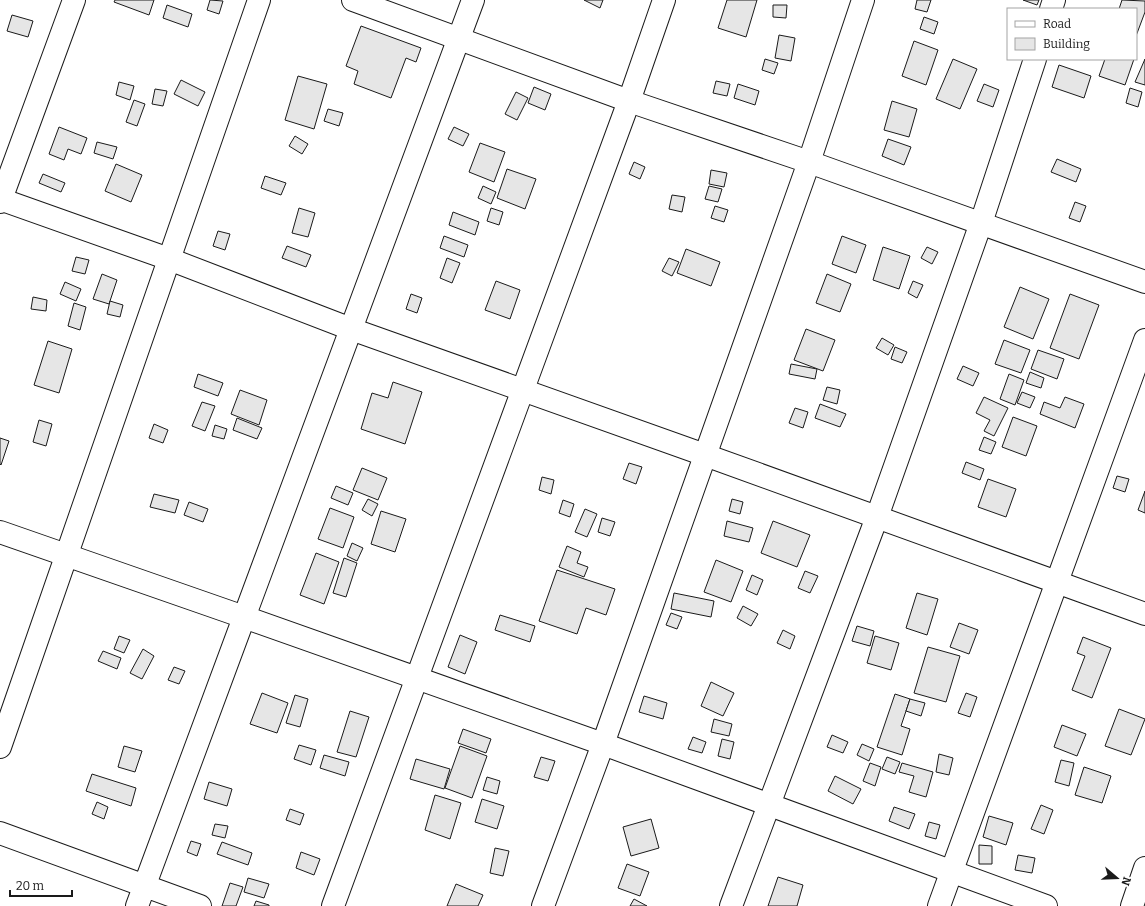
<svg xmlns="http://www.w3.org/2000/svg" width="1145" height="906" font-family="Bitter,serif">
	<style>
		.building { fill: #e6e6e6; stroke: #1a1a1a }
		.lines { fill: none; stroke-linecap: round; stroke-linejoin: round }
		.minor-casing { stroke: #1a1a1a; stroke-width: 24 }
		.minor { stroke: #fff; stroke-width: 22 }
	</style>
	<rect width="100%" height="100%" fill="#fff"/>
	<g class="building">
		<path d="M115 0H154L149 15 114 2Z"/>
		<path d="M210 0 223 1 219 14 207 10Z"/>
		<path d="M584 0H603L600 8Z"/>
		<path d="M727 0H757L746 37 718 28Z"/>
		<path d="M917 0H931L927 12 915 9Z"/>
		<path d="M1023 0H1039L1037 5Z"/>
		<path d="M1122 0 1145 1V12L1136 36V9H1119Z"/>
		<path d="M167 5 192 14 188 27 163 18Z"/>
		<path d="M773 5H787L786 18 773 17Z"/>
		<path d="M12 15 33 21 28 37 7 31Z"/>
		<path d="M924 17 938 22 934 34 920 29Z"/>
		<path d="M361 26 421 48 416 62 406 58 391 98 354 84 358 71 346 66Z"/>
		<path d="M779 35 795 38 791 61 775 58Z"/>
		<path d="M914 41 938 50 926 85 902 76Z"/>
		<path d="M765 59 778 63 774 74 762 70Z"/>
		<path d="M953 59 977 69 960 109 936 99Z"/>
		<path d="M1105 59H1134L1125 85 1099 76Z"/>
		<path d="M1145 59V85L1135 82Z"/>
		<path d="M1059 65 1091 76 1084 98 1052 87Z"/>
		<path d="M298 76 327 84 314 129 285 120Z"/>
		<path d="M181 80 205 92 198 106 174 94Z"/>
		<path d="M716 81 730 84 727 96 713 93Z"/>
		<path d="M119 82 134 86 130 100 116 95Z"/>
		<path d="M738 84 759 91 755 105 734 98Z"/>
		<path d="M984 84 999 90 993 107 977 101Z"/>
		<path d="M534 87 551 94 545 110 528 103Z"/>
		<path d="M1130 88 1142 92 1138 107 1126 103Z"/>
		<path d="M155 89 167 91 163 106 152 104Z"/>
		<path d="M516 92 528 98 517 120 505 114Z"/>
		<path d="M134 100 145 104 137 126 126 122Z"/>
		<path d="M892 101 917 109 909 137 884 130Z"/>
		<path d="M328 109 343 113 339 126 324 121Z"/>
		<path d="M59 127 87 138 81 154 68 149 64 160 49 154Z"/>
		<path d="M454 127 469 134 463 146 448 139Z"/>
		<path d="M295 136 308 144 302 154 289 146Z"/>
		<path d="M888 139 911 147 904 165 882 156Z"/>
		<path d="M97 142 117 147 113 159 94 153Z"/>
		<path d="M480 143 505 152 494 182 469 172Z"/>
		<path d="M1057 159 1081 169 1076 182 1051 172Z"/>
		<path d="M634 162 645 167 640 179 629 174Z"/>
		<path d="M116 164 142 175 131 202 105 191Z"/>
		<path d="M507 169 536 179 525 209 497 198Z"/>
		<path d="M711 170 727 173 724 187 709 184Z"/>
		<path d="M43 174 65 183 61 192 39 183Z"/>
		<path d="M265 176 286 183 281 195 261 188Z"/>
		<path d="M483 186 496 192 491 204 478 198Z"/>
		<path d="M709 186 722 189 718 202 705 199Z"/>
		<path d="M672 195 685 197 682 212 669 209Z"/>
		<path d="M1075 202 1086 206 1080 222 1069 218Z"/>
		<path d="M715 206 728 210 724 222 711 218Z"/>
		<path d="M299 208 315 213 308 237 292 233Z"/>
		<path d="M491 208 503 212 499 225 487 221Z"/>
		<path d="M453 212 479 222 475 235 449 225Z"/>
		<path d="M218 231 230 234 225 250 213 246Z"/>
		<path d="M444 236 468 245 464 257 440 248Z"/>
		<path d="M842 236 866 245 856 273 832 264Z"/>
		<path d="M287 246 311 255 306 267 282 258Z"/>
		<path d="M883 247 910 256 899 289 873 280Z"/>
		<path d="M927 247 938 252 932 264 921 258Z"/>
		<path d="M686 249 720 262 711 286 677 273Z"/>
		<path d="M76 257 89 260 85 274 72 271Z"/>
		<path d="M447 258 460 263 452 283 440 278Z"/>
		<path d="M669 258 679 262 672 276 662 271Z"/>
		<path d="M102 274 117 280 109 304 93 299Z"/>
		<path d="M827 274 851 284 840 312 816 303Z"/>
		<path d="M496 281 520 290 510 319 485 310Z"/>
		<path d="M913 281 923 285 917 298 908 293Z"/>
		<path d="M65 282 81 289 76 301 60 294Z"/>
		<path d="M1020 287 1049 299 1033 339 1004 327Z"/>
		<path d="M411 294 422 298 417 313 406 309Z"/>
		<path d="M1070 294 1099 305 1079 359 1050 348Z"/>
		<path d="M33 297 47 300 46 311 31 309Z"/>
		<path d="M110 301 123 305 120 317 107 314Z"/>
		<path d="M74 303 86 307 80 330 68 326Z"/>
		<path d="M806 329 835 340 823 371 794 360Z"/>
		<path d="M882 338 894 345 888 355 876 348Z"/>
		<path d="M1004 340 1030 350 1021 373 995 364Z"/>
		<path d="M48 341 72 349 59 393 34 385Z"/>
		<path d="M895 347 907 352 902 363 891 359Z"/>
		<path d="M1038 350 1064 359 1057 379 1031 369Z"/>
		<path d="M791 364 817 369 815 379 789 374Z"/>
		<path d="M963 366 979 373 973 386 957 379Z"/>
		<path d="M1030 372 1044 378 1041 388 1026 383Z"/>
		<path d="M198 374 223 383 218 396 194 387Z"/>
		<path d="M1009 374 1024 380 1015 405 1000 399Z"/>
		<path d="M393 382 422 392 405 444 361 429 372 393 388 398Z"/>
		<path d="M827 387 840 390 837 404 823 400Z"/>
		<path d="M240 390 267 400 259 425 231 414Z"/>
		<path d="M1022 392 1035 397 1030 408 1017 403Z"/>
		<path d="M984 397 1008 408 994 436 984 431 990 420 976 413Z"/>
		<path d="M1065 397 1084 404 1075 428 1040 414 1044 402 1060 408Z"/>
		<path d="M202 402 215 406 205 431 192 426Z"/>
		<path d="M820 404 846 414 840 427 815 418Z"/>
		<path d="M795 408 808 412 803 428 789 423Z"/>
		<path d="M1013 417 1037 426 1026 456 1002 447Z"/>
		<path d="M237 418 262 428 257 439 233 430Z"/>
		<path d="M39 420 52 424 46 446 33 442Z"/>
		<path d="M154 424 168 430 163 443 149 438Z"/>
		<path d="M215 425 227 429 224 439 212 436Z"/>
		<path d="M984 437 996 442 991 454 979 450Z"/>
		<path d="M0 438 9 441 1 465 0 464Z"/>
		<path d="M966 462 984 469 980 480 962 473Z"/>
		<path d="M629 463 642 467 636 484 623 479Z"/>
		<path d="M362 468 387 478 378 500 353 490Z"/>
		<path d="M1117 476 1129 479 1125 492 1113 488Z"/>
		<path d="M542 477 554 480 551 494 539 490Z"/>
		<path d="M988 479 1016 489 1006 517 978 507Z"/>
		<path d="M336 486 353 493 348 505 331 498Z"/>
		<path d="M1145 491V513L1138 510Z"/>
		<path d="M154 494 179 500 175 513 150 507Z"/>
		<path d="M368 499 378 504 372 516 362 510Z"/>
		<path d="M732 499 743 502 740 514 729 511Z"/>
		<path d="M563 500 574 504 570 517 559 513Z"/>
		<path d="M189 502 208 509 203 522 184 515Z"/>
		<path d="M330 508 354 517 343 548 318 539Z"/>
		<path d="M585 509 597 514 587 537 575 532Z"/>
		<path d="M381 511 406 519 395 552 371 544Z"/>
		<path d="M602 518 615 522 610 536 598 532Z"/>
		<path d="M727 521 753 528 749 542 724 536Z"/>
		<path d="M773 521 810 535 797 567 761 553Z"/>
		<path d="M352 543 363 548 357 561 347 556Z"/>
		<path d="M567 546 581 552 577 563 588 567 584 577 559 567Z"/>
		<path d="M316 553 339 562 324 604 300 595Z"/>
		<path d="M344 558 357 563 346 597 333 593Z"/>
		<path d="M716 560 743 571 731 602 704 592Z"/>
		<path d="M557 570 615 589 606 615 586 608 577 634 539 621Z"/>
		<path d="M805 571 818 576 810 593 798 588Z"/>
		<path d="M752 575 763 580 757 595 746 590Z"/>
		<path d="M674 593 714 601 711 617 671 609Z"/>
		<path d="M917 593 938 599 927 635 906 628Z"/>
		<path d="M743 606 758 614 751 626 737 618Z"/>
		<path d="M671 613 682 617 677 629 666 625Z"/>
		<path d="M500 615 535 626 530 642 495 630Z"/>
		<path d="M959 623 978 630 969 654 950 647Z"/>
		<path d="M857 626 874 631 870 646 852 641Z"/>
		<path d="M783 630 795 636 790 649 777 643Z"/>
		<path d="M460 635 477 642 465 674 448 667Z"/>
		<path d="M119 636 130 640 124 653 114 649Z"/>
		<path d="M875 636 899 643 891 670 867 663Z"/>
		<path d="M1083 637 1111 648 1092 698 1072 690 1085 656 1077 653Z"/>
		<path d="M928 647 960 656 946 702 914 693Z"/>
		<path d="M143 649 154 656 142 679 130 673Z"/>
		<path d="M103 651 121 658 117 669 98 661Z"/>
		<path d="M174 667 185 671 179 684 168 680Z"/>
		<path d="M711 682 734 693 723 716 701 706Z"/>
		<path d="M262 693 288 703 277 733 250 724Z"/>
		<path d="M966 693 977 697 970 717 958 713Z"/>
		<path d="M895 694 910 699 901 726 910 729 902 755 877 747Z"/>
		<path d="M295 695 308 699 300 727 286 723Z"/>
		<path d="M644 696 667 703 663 719 639 712Z"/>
		<path d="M910 699 925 703 921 716 906 711Z"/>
		<path d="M1119 709 1145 719 1131 755 1105 746Z"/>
		<path d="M350 711 369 717 356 757 337 752Z"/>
		<path d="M714 719 732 724 729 736 711 732Z"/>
		<path d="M1062 725 1086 734 1077 756 1054 747Z"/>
		<path d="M463 729 491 739 486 753 458 743Z"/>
		<path d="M832 735 848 742 843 753 827 747Z"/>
		<path d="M693 737 706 742 702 753 688 749Z"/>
		<path d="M722 739 734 742 730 759 718 756Z"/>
		<path d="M862 744 874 749 869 761 857 755Z"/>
		<path d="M299 745 316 750 311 765 294 759Z"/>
		<path d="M124 746 142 751 135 772 118 767Z"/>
		<path d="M460 746 487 756 472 798 445 788Z"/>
		<path d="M939 754 953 758 949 775 936 772Z"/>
		<path d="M324 755 349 762 345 776 320 768Z"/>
		<path d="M541 757 555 761 548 781 534 777Z"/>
		<path d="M887 757 900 762 895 774 882 769Z"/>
		<path d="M416 759 450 769 444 789 410 779Z"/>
		<path d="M1061 760 1074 763 1069 786 1055 782Z"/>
		<path d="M870 763 881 767 875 786 863 781Z"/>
		<path d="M902 763 933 772 926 797 909 792 914 776 899 772Z"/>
		<path d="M1084 767 1111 776 1102 803 1075 795Z"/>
		<path d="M92 774 136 788 131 806 86 791Z"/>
		<path d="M835 776 861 789 853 804 828 791Z"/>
		<path d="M487 777 500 781 497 794 483 790Z"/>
		<path d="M209 782 232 789 227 806 204 799Z"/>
		<path d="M435 795 461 803 450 839 425 830Z"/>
		<path d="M482 799 504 806 497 829 475 822Z"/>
		<path d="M97 802 108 807 104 819 92 814Z"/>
		<path d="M1041 805 1053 810 1044 834 1031 829Z"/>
		<path d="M894 807 915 814 909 829 889 821Z"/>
		<path d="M290 809 304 814 300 825 286 820Z"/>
		<path d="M989 816 1013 823 1006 845 983 837Z"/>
		<path d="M651 819 659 848 631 856 623 827Z"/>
		<path d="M929 822 940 825 936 839 925 836Z"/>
		<path d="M215 824 228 826 225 838 212 835Z"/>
		<path d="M191 841 201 844 197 856 187 852Z"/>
		<path d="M222 842 252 853 248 865 217 854Z"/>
		<path d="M979 845 992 846V864H979Z"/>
		<path d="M495 848 509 851 503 876 490 873Z"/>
		<path d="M301 852 320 859 314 875 296 868Z"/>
		<path d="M1018 855 1035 858 1032 873 1015 870Z"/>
		<path d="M627 864 649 872 640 896 618 888Z"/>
		<path d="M778 877 803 885 797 906H768Z"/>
		<path d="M248 878 269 884 264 898 244 892Z"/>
		<path d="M230 883 243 887 236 906H222Z"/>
		<path d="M456 884 483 895 478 906H447Z"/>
		<path d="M634 899 647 906H630Z"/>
		<path d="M256 901 269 905V906H254Z"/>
	</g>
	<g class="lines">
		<defs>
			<g id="minor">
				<path d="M353 0 629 101 809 162 1145 282"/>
				<path d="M1051 9 1054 0"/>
				<path d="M0 199 169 259 351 329 705 455 1145 614"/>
				<path d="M0 202 74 0"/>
				<path d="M0 532 244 617 603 744 1046 906"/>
				<path d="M0 747 259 0"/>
				<path d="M0 833 200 906"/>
				<path d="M137 906 473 0"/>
				<path d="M333 906 629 101 664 0"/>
				<path d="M543 906 603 744 809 162 863 0"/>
				<path d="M731 906 877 517 981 223 1035 59"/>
				<path d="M939 906 1145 340"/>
				<path d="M1132 906 1145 868"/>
			</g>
		</defs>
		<use href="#minor" class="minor-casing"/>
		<use href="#minor" class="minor"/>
	</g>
	<rect x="1007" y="8" width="130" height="52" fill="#ffffff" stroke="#a3a3a3"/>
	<rect x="1015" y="21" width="20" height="6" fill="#ffffff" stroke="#a3a3a3"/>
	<text x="1043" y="28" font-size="12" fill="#1a1a1a">Road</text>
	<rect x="1015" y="38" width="20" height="12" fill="#e6e6e6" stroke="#a3a3a3"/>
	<text x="1043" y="48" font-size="12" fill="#1a1a1a">Building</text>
	<g transform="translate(1117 878) rotate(109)" stroke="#ffffff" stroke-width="3" paint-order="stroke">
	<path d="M0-3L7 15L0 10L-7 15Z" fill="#1a1a1a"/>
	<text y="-6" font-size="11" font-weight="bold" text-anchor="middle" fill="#1a1a1a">N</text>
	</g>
	<path d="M10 890v6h62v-6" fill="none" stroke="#1a1a1a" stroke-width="2"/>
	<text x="16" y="890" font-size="12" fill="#1a1a1a" stroke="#ffffff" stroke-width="3" paint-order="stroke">20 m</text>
</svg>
